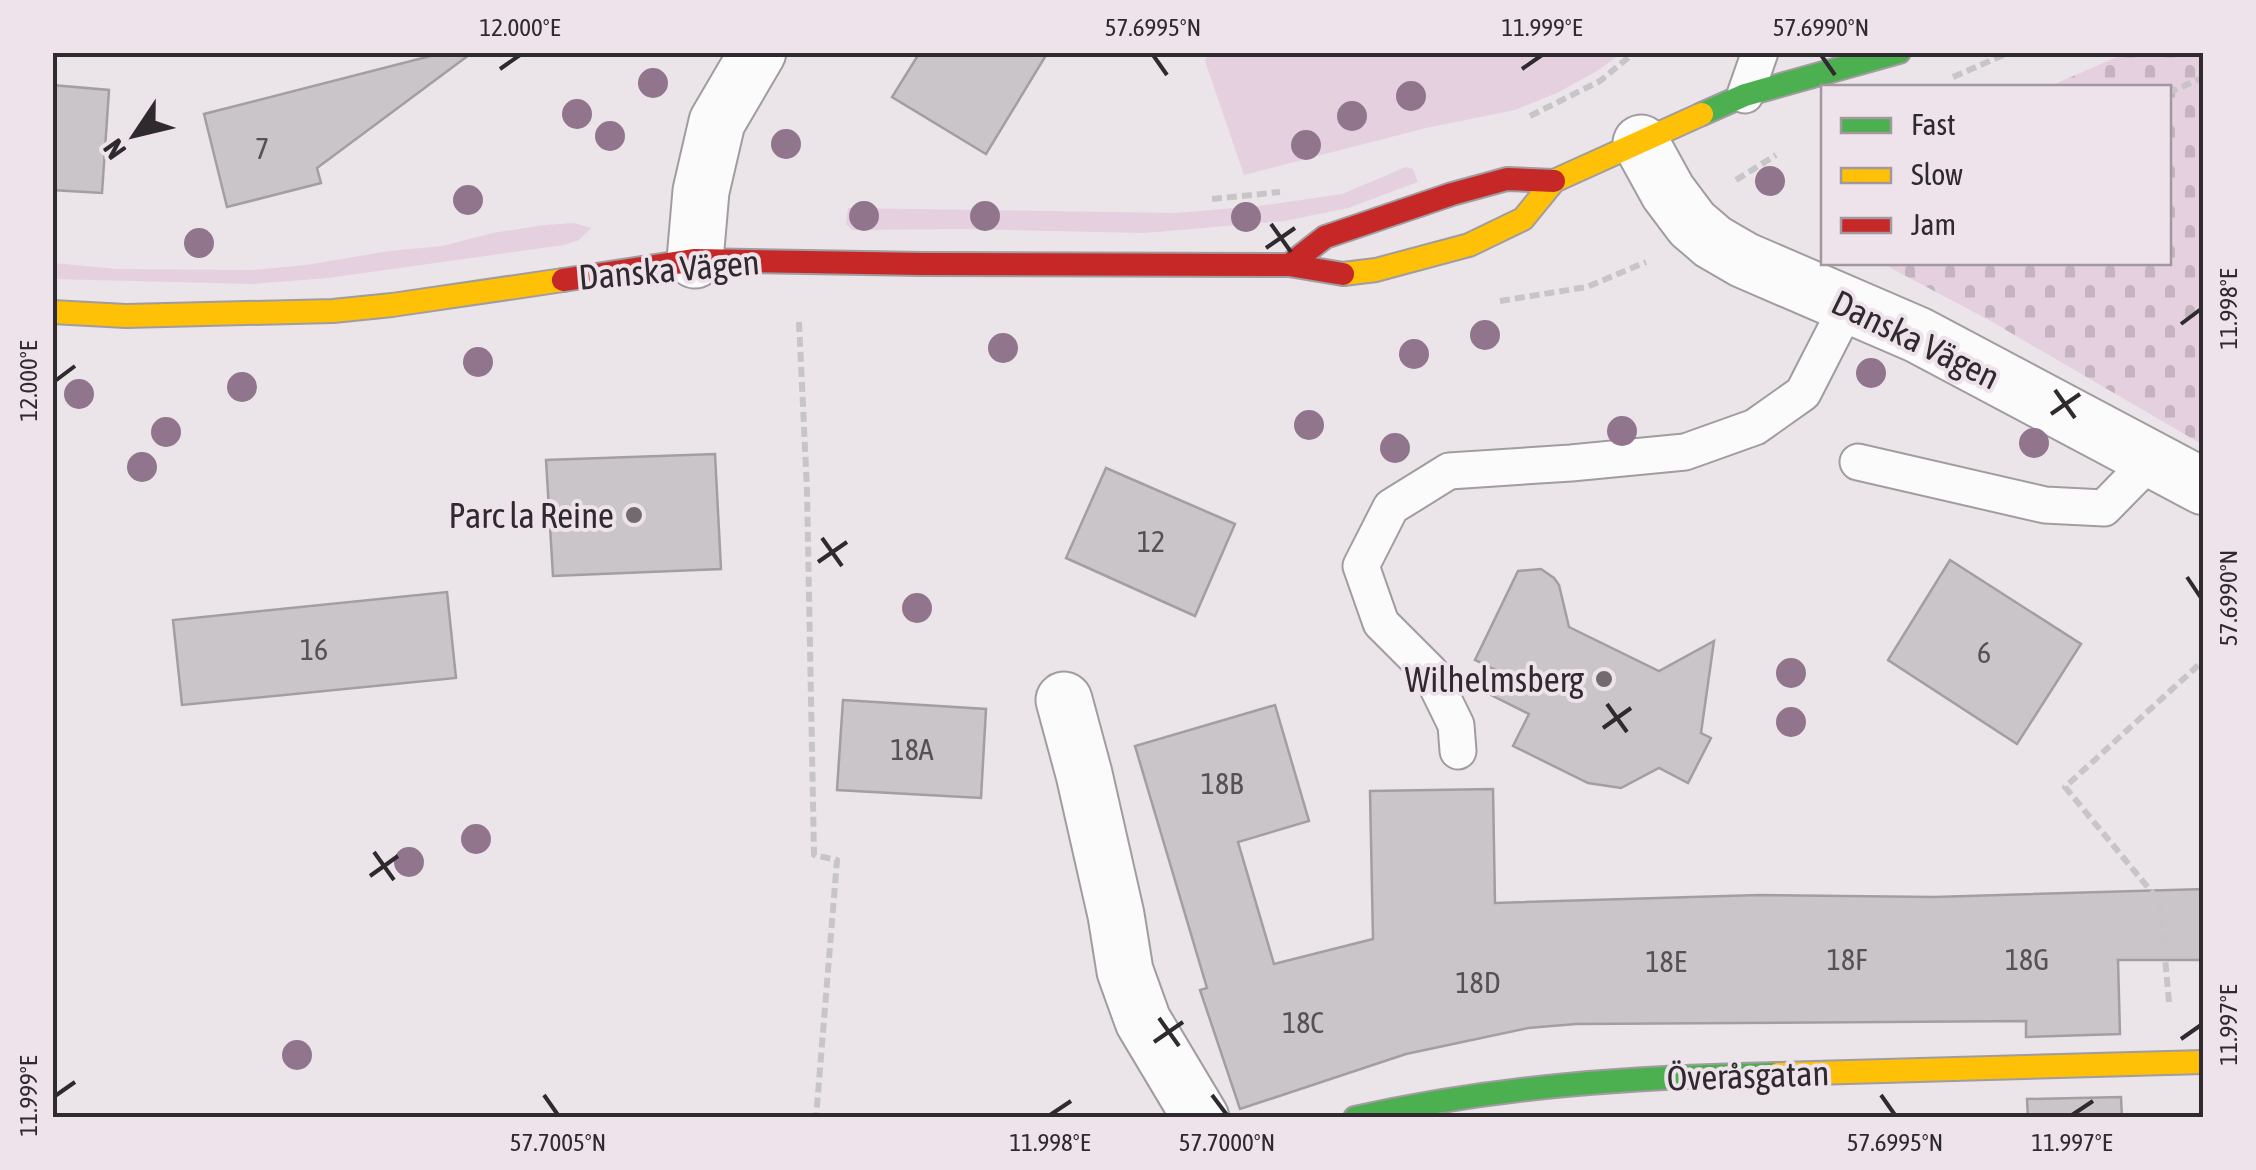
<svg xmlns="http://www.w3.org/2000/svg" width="2256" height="1170" font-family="'Asap Condensed',sans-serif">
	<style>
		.green { fill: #e5d0e0 }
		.cemetery { fill: url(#cemetery-stones) }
		.building { fill: #cac5c9; stroke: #a29ea2; stroke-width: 2.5 }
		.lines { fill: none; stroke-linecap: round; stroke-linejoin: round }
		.lane-casing { stroke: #a09c9f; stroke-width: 39 }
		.street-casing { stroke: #a09c9f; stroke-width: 59 }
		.fast-casing { stroke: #a09c9f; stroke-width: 26 }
		.slow-casing { stroke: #a09c9f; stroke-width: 26 }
		.jam-casing { stroke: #a09c9f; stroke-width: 26 }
		.path { stroke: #c7c5c7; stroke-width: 6; stroke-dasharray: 10 5; stroke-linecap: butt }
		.lane { stroke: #fcfbfc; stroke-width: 35 }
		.street { stroke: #fcfbfc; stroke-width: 55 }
		.fast { stroke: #4caf50; stroke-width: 22 }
		.slow { stroke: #ffc107; stroke-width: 22 }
		.jam { stroke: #c62828; stroke-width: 22 }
		.tree { fill: #91758c }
		.ticks { fill: none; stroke: #2f2a2e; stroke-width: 4 }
		.poi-dot { fill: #716b70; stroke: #eee2eb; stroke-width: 4 }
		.labels { text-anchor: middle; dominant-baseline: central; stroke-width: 8; stroke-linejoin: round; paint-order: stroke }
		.number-label { font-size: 30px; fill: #565155 }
		.street-label { font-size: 35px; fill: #2f2a2e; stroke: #eee2eb }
		.poi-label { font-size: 35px; fill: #2f2a2e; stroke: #eee2eb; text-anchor: end }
		.neatline { fill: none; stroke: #2f2a2e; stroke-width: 4 }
		.ticks-label { font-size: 25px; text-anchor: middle; fill: #2f2a2e }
	</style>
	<defs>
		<pattern id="cemetery-stones" width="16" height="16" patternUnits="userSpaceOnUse" patternTransform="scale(2.5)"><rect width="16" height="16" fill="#e5d0e0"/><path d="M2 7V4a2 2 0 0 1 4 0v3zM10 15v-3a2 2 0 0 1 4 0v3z" fill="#c5b3c0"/></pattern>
	</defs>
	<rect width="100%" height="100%" fill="#ebe5ea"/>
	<g class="green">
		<path d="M1208 52H1622V53L1597 71 1557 93 1515 110 1426 128 1244 175 1205 61Z"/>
		<path d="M1406 167 1413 169 1418 182 1348 208 1284 221 1145 233 958 229 852 230 846 224 848 208 1175 213 1259 206 1342 194Z"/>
		<path d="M574 223 591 228 579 240 564 245 328 278 252 284 53 279V263L117 269 250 270 306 265 389 251 442 246 493 233 544 225Z"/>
	</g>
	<path class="cemetery" d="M2126 53H2203V445L1987 319 1881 263 2168 262V88L2048 87Z"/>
	<g class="building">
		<path d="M446 52H473L317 168 321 183 227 207 204 114Z"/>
		<path d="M920 52H1048L986 154 892 97Z"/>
		<path d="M52 85 109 90 102 193 52 190Z"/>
		<path d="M715 454 721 569 553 576 546 460Z"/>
		<path d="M1106 468 1235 524 1195 616 1066 558Z"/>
		<path d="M1950 560 2081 644 2017 744 1888 660Z"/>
		<path d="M1541 569 1554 578 1559 585 1569 627 1659 671 1714 641 1701 733 1711 738 1688 783 1659 768 1621 788 1588 783 1513 746 1529 714 1491 695 1502 673 1475 660 1518 571Z"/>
		<path d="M447 592 456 678 182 705 173 620Z"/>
		<path d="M843 700 986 709 981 798 837 790Z"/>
		<path d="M1275 705 1309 821 1238 842 1274 964 1373 939 1370 791 1493 789 1495 903 1759 895 1934 897 2204 889V960H2118L2120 1034 2026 1037V1021L1576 1024 1528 1028 1406 1054 1240 1109 1200 990 1207 988 1135 746Z"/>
		<path d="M2121 1097 2122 1118H2028L2027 1099Z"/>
	</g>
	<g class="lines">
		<defs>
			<g id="lane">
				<path d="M1745 95 1760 52"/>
				<path d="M1858 462 2045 505 2104 508 2152 459"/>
				<path d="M1458 751 1456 725 1430 672 1381 623 1361 566 1391 507 1449 471 1571 463 1685 452 1755 427 1803 393 1848 305"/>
			</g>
			<g id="street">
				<path d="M1641 143 1668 192 1692 224 1713 242 1744 260 1918 335 2204 487"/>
				<path d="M695 260 701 191 717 122 758 52"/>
				<path d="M1064 700 1084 774 1116 915 1125 971 1143 1021 1201 1118"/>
			</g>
			<g id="fast">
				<path d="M1702 114 1745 95 1899 52"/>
				<path d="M1355 1118C1495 1086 1635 1077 1778 1074"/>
			</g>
			<g id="slow">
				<path d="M1343 274 1376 270 1469 245 1523 219 1554 181 1702 114"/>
				<path d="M52 312 126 316 333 311 392 305 563 280"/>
				<path d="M1778 1074 2204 1062"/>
			</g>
			<g id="jam">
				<path d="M1289 265 1325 237 1452 194 1507 179 1554 181"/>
				<path d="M563 280 695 260 923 264 1289 265 1343 274"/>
			</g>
		</defs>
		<use href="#lane" class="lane-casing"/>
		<use href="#street" class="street-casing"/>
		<use href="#fast" class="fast-casing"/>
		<use href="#slow" class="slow-casing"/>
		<use href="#jam" class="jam-casing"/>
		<g class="path">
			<path d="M1953 77 2010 52"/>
			<path d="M2168 93 2204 77"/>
			<path d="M1530 116 1600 81 1635 52"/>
			<path d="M1736 180 1776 155"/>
			<path d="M1212 199 1280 192"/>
			<path d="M1500 301 1587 287 1646 262"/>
			<path d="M799 322 807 490 814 855 837 860 816 1118"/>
			<path d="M2169 1002 2160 902 2065 787 2204 660"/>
		</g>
		<use href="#lane" class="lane"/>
		<use href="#street" class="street"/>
		<use href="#fast" class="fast"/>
		<use href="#slow" class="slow"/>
		<use href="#jam" class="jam"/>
	</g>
	<g class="tree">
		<circle cx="653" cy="83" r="15"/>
		<circle cx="1411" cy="96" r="15"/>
		<circle cx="577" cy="114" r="15"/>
		<circle cx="1352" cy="116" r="15"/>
		<circle cx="610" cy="136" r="15"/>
		<circle cx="786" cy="144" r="15"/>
		<circle cx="1306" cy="145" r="15"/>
		<circle cx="1770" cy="181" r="15"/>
		<circle cx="468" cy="200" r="15"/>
		<circle cx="864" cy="216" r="15"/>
		<circle cx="985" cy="216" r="15"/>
		<circle cx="1246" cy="217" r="15"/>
		<circle cx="199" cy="243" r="15"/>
		<circle cx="1485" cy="335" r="15"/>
		<circle cx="1003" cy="348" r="15"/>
		<circle cx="1414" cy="354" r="15"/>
		<circle cx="478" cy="362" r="15"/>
		<circle cx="1871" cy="373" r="15"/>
		<circle cx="242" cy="387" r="15"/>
		<circle cx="79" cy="394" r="15"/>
		<circle cx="1309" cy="425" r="15"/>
		<circle cx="1622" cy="431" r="15"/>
		<circle cx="166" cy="432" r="15"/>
		<circle cx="2034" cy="443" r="15"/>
		<circle cx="1395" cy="448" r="15"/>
		<circle cx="142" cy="467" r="15"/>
		<circle cx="917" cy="608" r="15"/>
		<circle cx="1791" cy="673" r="15"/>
		<circle cx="1791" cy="722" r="15"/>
		<circle cx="476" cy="839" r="15"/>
		<circle cx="409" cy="862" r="15"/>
		<circle cx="297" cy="1055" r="15"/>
	</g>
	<path class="ticks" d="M1153 55 1167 75M1821 55 1835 75M500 69 520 55M1522 69 1542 55M1271 224 1291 252M1266 248 1295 228M2181 324 2201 309M55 381 75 366M2055 390 2075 418M2051 414 2080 394M822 538 842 566M818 562 847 542M2187 577 2201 598M1607 704 1627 732M1603 728 1631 708M374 852 394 880M370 876 398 856M1159 1018 1179 1046M2181 1039 2201 1025M1154 1042 1183 1022M544 1095 558 1115M1212 1095 1227 1115M1881 1095 1895 1115M55 1096 75 1082M1050 1115 1071 1101M2072 1115 2093 1101"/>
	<g class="poi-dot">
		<circle cx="634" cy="515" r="10"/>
		<circle cx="1604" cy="679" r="10"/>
	</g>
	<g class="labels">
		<g class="number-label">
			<text x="262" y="148">7</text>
			<text x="1151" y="541">12</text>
			<text x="314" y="649">16</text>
			<text x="1984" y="652">6</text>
			<text x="912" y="749">18A</text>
			<text x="1222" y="783">18B</text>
			<text x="1847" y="959">18F</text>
			<text x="2027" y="959">18G</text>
			<text x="1666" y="961">18E</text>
			<text x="1478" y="982">18D</text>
			<text x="1303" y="1022">18C</text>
		</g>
		<g class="street-label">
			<text transform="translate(669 269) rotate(-5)">Danska Vägen</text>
			<text transform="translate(1916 339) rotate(26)">Danska Vägen</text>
			<text transform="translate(1748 1075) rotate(-2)">Överåsgatan</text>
		</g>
		<g class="poi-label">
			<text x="614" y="515">Parc la Reine</text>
			<text x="1584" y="679">Wilhelmsberg</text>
		</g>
	</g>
	<rect width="2256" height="1170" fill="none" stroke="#eee2eb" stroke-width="110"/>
	<rect x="1821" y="85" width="350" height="180" fill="#eee2eb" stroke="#a2989f" stroke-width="2.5"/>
	<rect x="1841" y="118" width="50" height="15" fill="#4caf50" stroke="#a2989f" stroke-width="2.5"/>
	<text x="1911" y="135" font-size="30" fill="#2f2a2e">Fast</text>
	<rect x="1841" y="168" width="50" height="15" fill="#ffc107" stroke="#a2989f" stroke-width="2.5"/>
	<text x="1911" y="185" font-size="30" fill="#2f2a2e">Slow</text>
	<rect x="1841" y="218" width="50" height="15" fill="#c62828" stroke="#a2989f" stroke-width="2.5"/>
	<text x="1911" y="235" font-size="30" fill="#2f2a2e">Jam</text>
	<g transform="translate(135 135) rotate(235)" stroke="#eee2eb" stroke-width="8" paint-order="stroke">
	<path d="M0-8L18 38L0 25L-18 38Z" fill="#2f2a2e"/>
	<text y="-15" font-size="28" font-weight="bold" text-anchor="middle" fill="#2f2a2e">N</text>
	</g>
	<rect x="55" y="55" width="2146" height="1060" class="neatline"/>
	<g class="ticks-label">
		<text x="520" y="36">12.000°E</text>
		<text x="1153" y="36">57.6995°N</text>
		<text x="1542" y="36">11.999°E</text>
		<text x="1821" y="36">57.6990°N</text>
		<text transform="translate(2228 309) rotate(-90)" y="9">11.998°E</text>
		<text transform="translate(28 381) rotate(-90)" y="9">12.000°E</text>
		<text transform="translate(2228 598) rotate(-90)" y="9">57.6990°N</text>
		<text transform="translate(2228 1025) rotate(-90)" y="9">11.997°E</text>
		<text transform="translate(28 1096) rotate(-90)" y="9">11.999°E</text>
		<text x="558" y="1151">57.7005°N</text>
		<text x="1050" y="1151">11.998°E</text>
		<text x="1227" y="1151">57.7000°N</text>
		<text x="1895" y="1151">57.6995°N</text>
		<text x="2072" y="1151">11.997°E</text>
	</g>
</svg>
